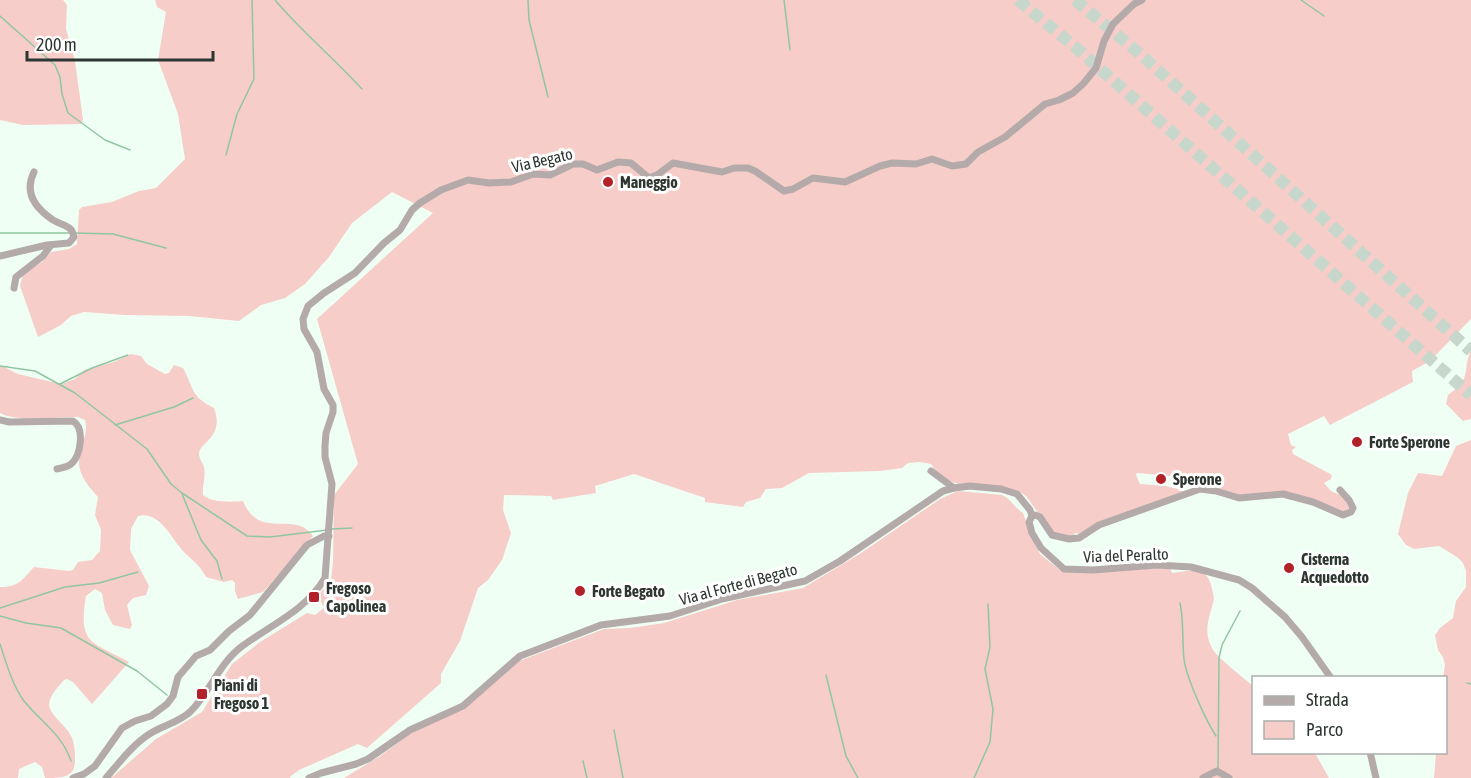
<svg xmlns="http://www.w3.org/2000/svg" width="1471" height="778" font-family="'Asap Condensed',sans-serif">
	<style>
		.green { fill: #f7cdc9 }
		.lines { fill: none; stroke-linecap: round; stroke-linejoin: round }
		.stream { stroke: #91c6a3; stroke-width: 1.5 }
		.highway-tunnel { stroke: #c8d7cc; stroke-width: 12; stroke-dasharray: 12 6; stroke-linecap: butt }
		.street { stroke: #b4aaa9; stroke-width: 7 }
		.poi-dot { fill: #b22128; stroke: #fff; stroke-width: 2 }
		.labels { text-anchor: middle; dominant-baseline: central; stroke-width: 6; stroke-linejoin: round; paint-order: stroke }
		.street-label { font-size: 16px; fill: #2e3631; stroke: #fff }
		.poi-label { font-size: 16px; font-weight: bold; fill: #2e3631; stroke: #fff; text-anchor: start }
	</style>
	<rect width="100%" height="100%" fill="#effff3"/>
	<g class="green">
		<path d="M0 0H63L67 5 66 29 75 61 83 120 81 124 23 125 0 120Z"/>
		<path d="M155 0H1471V319L1430 361 1412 371 1413 382 1330 425 1324 416 1288 434 1291 445 1296 447 1292 450 1293 454 1332 475 1331 479 1324 483 1331 491 1344 497 1349 508 1346 513 1290 493 1242 497 1221 489 1195 485 1182 477 1137 473 1136 475 1140 484 1166 486 1189 492 1081 534 1075 533 1071 538 1052 532 1026 496 1020 492C989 483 950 495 931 464L920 462 908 463 902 468 880 471 809 473 782 488 766 489 760 498 746 502 743 507 705 502V498L634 474 595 486 596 493 553 500 551 496 504 495 503 510 511 533 502 560 488 580 478 588 460 641 441 674V683L367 748 358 744 299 770 291 776 290 778H111L156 739 202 712 232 664 260 642 307 613 315 615 324 608 318 595 331 580 333 562 334 495 358 464 317 319 433 213 392 192 352 223 329 257 305 284 285 298 261 305 239 321 189 316 125 315 84 312 71 316 61 325 38 337 20 286 23 274 42 262 51 252 69 249 77 244 79 210 82 207 112 202 139 191 156 188 185 159 178 114 158 60 166 12 157 7Z"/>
		<path d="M1471 348V419L1463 421 1446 404 1448 395C1463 384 1465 381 1467 363 1468 358 1470 353 1471 348Z"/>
		<path d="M131 354 141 356 147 364 165 374 169 373 174 365 183 368C194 388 190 396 214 408 225 438 199 442 199 454 199 459 203 463 204 467 206 476 202 486 203 495 212 503 232 502 243 501 260 542 294 509 313 536L263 592 238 599 235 591V583L232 580 224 582 206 577C199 564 194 562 184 552 172 540 160 510 138 516L131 529 130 550 149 586 146 595 133 598 127 605 132 625 130 629 113 625 105 610 102 593 95 589 86 596C78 645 91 641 129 662L92 704 73 682 67 679 64 680C58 687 50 695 49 704 49 714 65 725 70 734 75 743 75 751 75 761 75 778 61 778 45 778L42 767 35 762 19 769 18 778H0V587C19 587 22 580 34 567L69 571 73 570 78 562 92 560 100 551 101 530 95 515 98 497C90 488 79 476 79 463 79 448 89 435 85 420L78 417C58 416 17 423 0 413V365L18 374 61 384 75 379 84 370 114 362Z"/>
		<path d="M1471 440V778H1434L1436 753 1446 752V678L1443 677 1445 665 1443 657 1438 650 1435 635 1440 628 1453 618 1456 601 1466 587V571L1463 563 1457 557 1439 546 1414 549 1406 545 1398 534 1408 493 1418 473 1442 476 1456 446Z"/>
		<path d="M958 491 1002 495C1011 499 1015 508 1023 513L1033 541 1040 554 1061 571 1102 572 1134 567 1170 568 1172 573C1191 571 1208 565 1212 589 1213 594 1215 598 1213 603 1209 619 1203 631 1212 648 1216 657 1244 678 1253 686L1254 752 1315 753 1329 778H344L380 756 410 734 436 720 463 710 519 661 604 629 630 628 664 623 737 600 803 588 861 553 940 499Z"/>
	</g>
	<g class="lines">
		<g class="stream">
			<path d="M275 0C302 32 334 58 362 89"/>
			<path d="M528 0 529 20 548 97"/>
			<path d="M784 0 790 50"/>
			<path d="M1301 0 1324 16"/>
			<path d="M0 16 55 65 60 77 62 94 68 113 105 140 130 150"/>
			<path d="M226 155 237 114 254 79 252 0"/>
			<path d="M0 233H71"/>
			<path d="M75 233 113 234 166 248"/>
			<path d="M0 366 35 371 75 393 147 449 171 484 182 493 247 536 270 537 327 530"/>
			<path d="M60 384 92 368 128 355"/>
			<path d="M115 425 174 407 193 398"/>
			<path d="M182 494 201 540 217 561 222 579"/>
			<path d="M332 529 352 528"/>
			<path d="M1180 603C1184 622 1182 640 1184 659 1186 677 1206 721 1216 736"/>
			<path d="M0 608 65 587 99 583 138 572"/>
			<path d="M0 616 26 623 61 628 137 671 167 695"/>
			<path d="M0 644C6 662 12 685 24 701 41 722 62 734 71 761"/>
			<path d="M826 675 846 756 858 778"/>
			<path d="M1467 683 1471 684"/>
			<path d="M614 730 623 778"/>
			<path d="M583 761 587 778"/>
			<path d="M1218 770 1219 658 1222 645 1240 611"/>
			<path d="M974 778 990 742 993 709 985 669 990 647 988 604"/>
		</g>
		<g class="highway-tunnel">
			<path d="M1018 0 1074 46 1471 395"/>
			<path d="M1075 0 1139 53 1471 351"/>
		</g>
		<g class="street">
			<path d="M0 256 47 245 69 243 74 237C72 225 63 226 53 220 35 208 24 192 34 172"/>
			<path d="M14 288 16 277 43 256 51 245"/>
			<path d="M0 420 9 422 73 421C85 428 81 456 71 464 68 467 61 468 57 469"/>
			<path d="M931 471 954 488"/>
			<path d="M1032 516 1029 522 1032 533 1041 548 1064 569 1093 570 1157 565 1191 567 1239 580 1252 588 1285 617 1302 637 1331 678"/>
			<path d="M1032 516 1035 515 1040 517 1052 535 1069 539 1079 538 1099 525 1200 489 1216 491 1239 498 1283 494 1313 502 1343 515 1351 512 1353 508 1349 500 1340 490"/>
			<path d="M1370 752 1376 778"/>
			<path d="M73 778 84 774 95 766 122 728 135 721 151 716 167 704 173 696 178 677 196 656 210 650 229 631 250 615 307 545 324 536H329"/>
			<path d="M106 778C120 762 133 744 151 733 164 725 180 722 191 711 210 692 219 664 241 647 272 624 305 611 325 578L332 484 325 457V446L326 433 333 412V405L324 389 317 352 304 329 303 319 308 306 324 293 355 273 384 243 400 230 412 210 420 203 441 190 468 180 489 183 511 182 533 174 550 175 573 164H583L597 170 618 162 631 163 649 178 657 175 673 163 722 172 734 168H748L755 171 784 191 793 189 813 178 845 182 880 166 892 163 916 164 932 159 952 166 966 164 978 152 1005 137 1045 104 1059 100 1073 93 1083 84 1096 68 1104 41 1113 24 1134 4 1142 0"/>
			<path d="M309 778 321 773 356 764 368 759 410 730 463 706 520 656 528 653 601 625 670 616 722 599 805 581 840 561 943 491 954 488 970 486 1001 489 1017 494 1030 510 1032 516"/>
			<path d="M1203 778 1217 771 1229 778"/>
		</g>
	</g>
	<g class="poi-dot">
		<circle cx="608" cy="182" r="6"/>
		<circle cx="1357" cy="442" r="6"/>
		<circle cx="1161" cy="479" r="6"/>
		<circle cx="1289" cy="568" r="6"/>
		<circle cx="580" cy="591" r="6"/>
		<rect x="308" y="591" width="12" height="12" rx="3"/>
		<rect x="196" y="688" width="12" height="12" rx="3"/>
	</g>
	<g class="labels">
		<g class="street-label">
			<text transform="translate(542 160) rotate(-13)">Via Begato</text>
			<text transform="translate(1126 555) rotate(-2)">Via del Peralto</text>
			<text transform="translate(738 584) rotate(-15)">Via al Forte di Begato</text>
		</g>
		<g class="poi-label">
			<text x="620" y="182">Maneggio</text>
			<text x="1369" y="442">Forte Sperone</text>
			<text x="1173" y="479">Sperone</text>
			<text x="1301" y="559">Cisterna<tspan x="1301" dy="18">Acquedotto</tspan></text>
			<text x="326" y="588">Fregoso<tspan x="326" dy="18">Capolinea</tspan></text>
			<text x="592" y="591">Forte Begato</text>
			<text x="214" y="685">Piani di<tspan x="214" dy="18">Fregoso 1</tspan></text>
		</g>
	</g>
	<rect x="1252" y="676" width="195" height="78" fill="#ffffff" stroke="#abafad" stroke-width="1.5"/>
	<rect x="1264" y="696" width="30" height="9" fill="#b4aaa9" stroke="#abafad" stroke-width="1.5"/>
	<text x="1306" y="706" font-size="18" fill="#2e3631">Strada</text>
	<rect x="1264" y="721" width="30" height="18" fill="#f7cdc9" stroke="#abafad" stroke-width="1.5"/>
	<text x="1306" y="736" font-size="18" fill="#2e3631">Parco</text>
	<path d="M27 51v9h186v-9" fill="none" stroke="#2e3631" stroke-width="3"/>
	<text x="36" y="51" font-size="18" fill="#2e3631" stroke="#ffffff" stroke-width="4.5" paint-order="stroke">200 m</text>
</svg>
